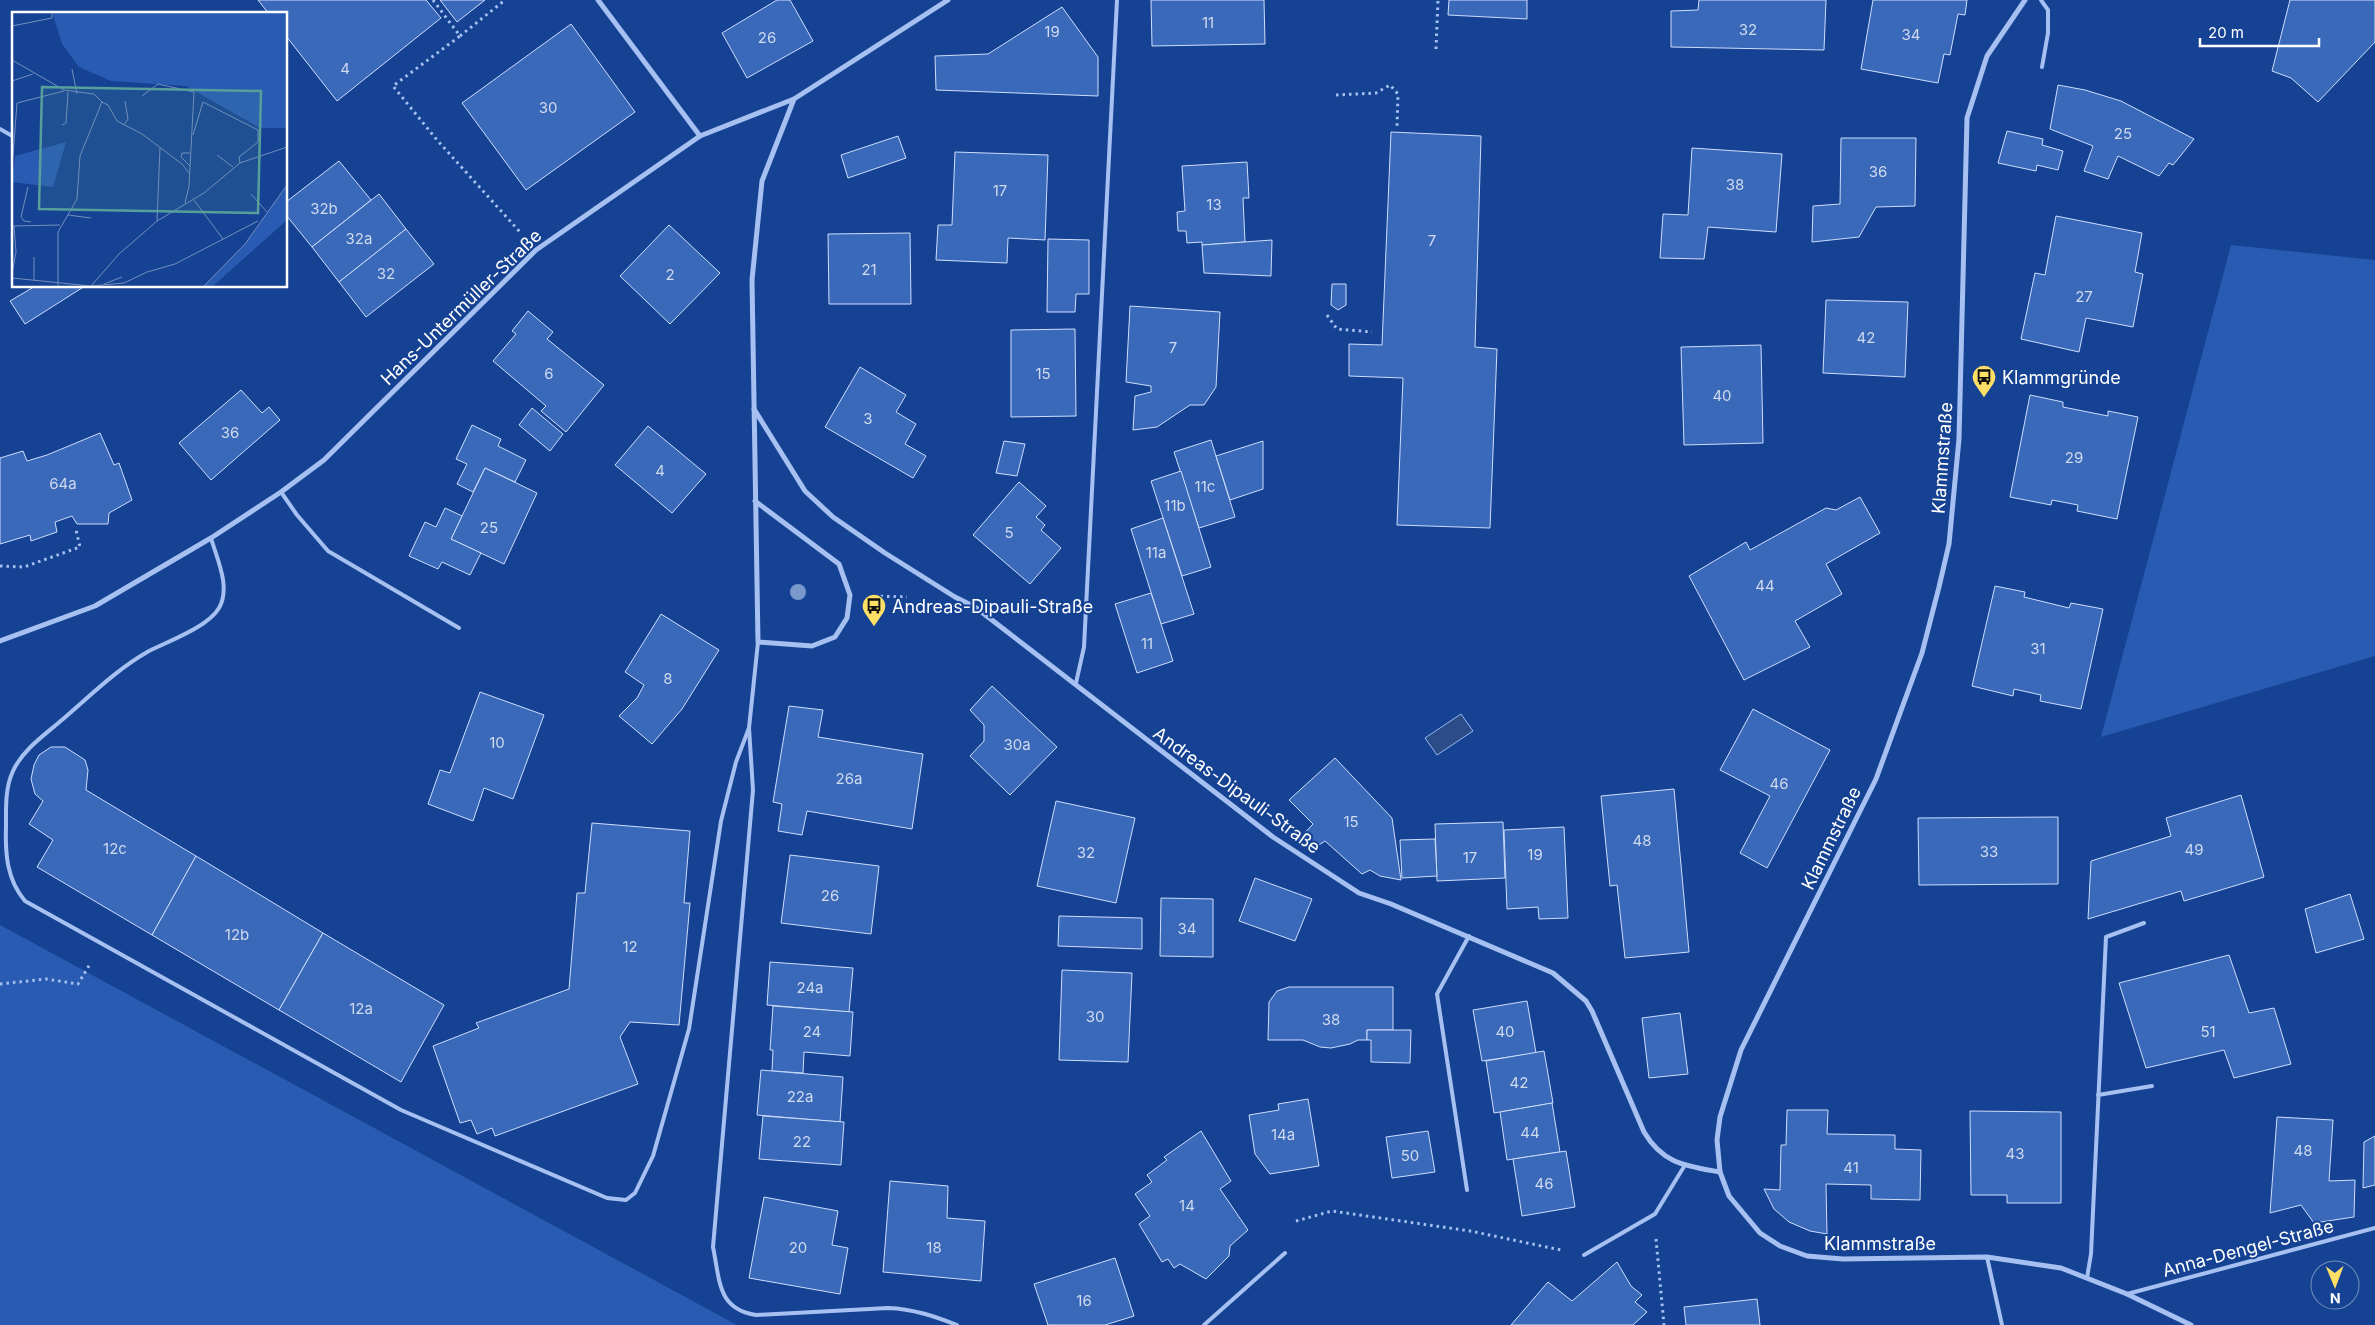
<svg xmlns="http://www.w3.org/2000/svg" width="2375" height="1325" font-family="Inter,sans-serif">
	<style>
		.green { fill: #295bb2 }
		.water { fill: #2c4c88; stroke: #98bbf3 }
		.building { fill: #3b69ba; stroke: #cddefc }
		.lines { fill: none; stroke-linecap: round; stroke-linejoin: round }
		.path { stroke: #a6c1f1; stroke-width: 3; stroke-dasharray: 2.5 4; stroke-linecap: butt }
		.service { stroke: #a6c1f1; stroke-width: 4 }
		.minor { stroke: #a6c1f1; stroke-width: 5 }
		.tree { fill: #7b98cd }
		.labels { text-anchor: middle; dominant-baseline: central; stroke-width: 4; stroke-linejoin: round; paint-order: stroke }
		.number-label { font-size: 15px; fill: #cedaee }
		.street-label { font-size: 18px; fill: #fff; stroke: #164293 }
		.poi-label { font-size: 18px; fill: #fff; stroke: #164293; text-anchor: start }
		.inset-road { fill: none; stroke: #738ebe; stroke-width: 1 }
		.view { fill: #579f9a; fill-opacity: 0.15; stroke: #579f9a; stroke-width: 2.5 }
		.inset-edge { fill: none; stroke: #fff; stroke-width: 2.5 }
	</style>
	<rect width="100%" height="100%" fill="#164293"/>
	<g class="green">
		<path d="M2231 245 2375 260V656L2101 737Z"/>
		<path d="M0 925 737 1325H0Z"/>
	</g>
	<path class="water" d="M1461 714 1473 731 1437 755 1425 738Z"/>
	<g class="building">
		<path d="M258 0H426L441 18 337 101 286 36V14H269Z"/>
		<path d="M440 0H485L457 22Z"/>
		<path d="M777 0H790L813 41 747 78 722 33Z"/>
		<path d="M1151 0H1264L1265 44 1152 46Z"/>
		<path d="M1449 0H1527V19L1448 15Z"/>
		<path d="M1699 0H1826L1824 50 1671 47V11L1698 10Z"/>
		<path d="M1873 0H1967L1965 15 1958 14 1950 55 1944 54 1938 83 1861 69Z"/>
		<path d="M2290 0H2375V42L2318 102 2291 78 2272 71Z"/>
		<path d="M1062 7 1098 57V96L936 90 935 56 988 54Z"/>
		<path d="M571 24 635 112 526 190 462 103Z"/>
		<path d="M2058 85 2085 90 2121 101 2194 139 2173 165 2169 163 2159 176 2118 156 2108 179 2084 171 2093 146 2050 129Z"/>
		<path d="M2007 131 2043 139 2042 145 2063 151 2058 170 2037 165 2036 171 1998 163Z"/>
		<path d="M1391 132 1481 136 1475 347 1497 349 1490 528 1397 525 1403 378 1349 376V344L1382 345Z"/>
		<path d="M898 136 906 158 848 178 841 155Z"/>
		<path d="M1841 138H1916L1915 206 1876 207 1859 237 1812 242 1813 206 1840 204Z"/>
		<path d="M1692 148 1782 154 1776 232 1708 227 1704 259 1660 258 1663 214 1688 215Z"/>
		<path d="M955 152 1048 155 1045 240 1008 238 1007 263 936 260 938 225H952Z"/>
		<path d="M339 161 371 200 312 247 286 215V202Z"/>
		<path d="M1247 162 1249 198H1243L1245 242 1202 245V242L1187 243 1186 231H1178L1177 212 1185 211 1182 166Z"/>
		<path d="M379 194 406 229 339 282 312 247Z"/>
		<path d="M2056 216 2142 233 2135 272 2143 274 2133 327 2086 318 2079 352 2021 339 2035 273 2045 275Z"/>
		<path d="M669 225 720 273 670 324 620 276Z"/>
		<path d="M406 229 434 264 366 317 339 282Z"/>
		<path d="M910 233 911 304H829L828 234Z"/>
		<path d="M1048 239 1089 240V294H1076L1075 312H1047Z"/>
		<path d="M1272 240 1271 276 1204 273 1202 245Z"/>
		<path d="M1332 284H1346V305L1338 310 1331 305Z"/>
		<path d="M31 286H85L25 324 10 301 32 288Z"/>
		<path d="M1826 300 1908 302 1905 377 1823 373Z"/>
		<path d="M1130 306 1220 312 1216 387 1204 405H1190L1157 427 1133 430 1135 396 1151 392V386L1126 382Z"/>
		<path d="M528 311 553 332 547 339 604 385 566 432 541 411 546 406 493 361 516 334 512 331Z"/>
		<path d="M1075 329 1076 416 1011 417V330Z"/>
		<path d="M1761 345 1763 443 1684 445 1681 347Z"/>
		<path d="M860 367 906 395 896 412 916 424 905 444 926 456 913 478 825 427Z"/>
		<path d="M241 390 262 413 269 407 280 420 211 480 179 443Z"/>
		<path d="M2030 395 2063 402V407L2108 416V411L2138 417 2117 519 2077 511 2078 505 2052 500 2051 505 2010 497Z"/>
		<path d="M532 408 563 434 550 451 519 425Z"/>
		<path d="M472 425 501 439 498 446 526 460 515 482 485 468 473 492 457 484 467 464 456 459Z"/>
		<path d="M648 426 706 474 672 513 615 465Z"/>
		<path d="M100 433 114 465 119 463 132 500 109 513 108 524H77L72 516 55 522 57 532 31 541 30 535 0 544V458L23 451 27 461 47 455Z"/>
		<path d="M1211 440 1235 517 1199 528 1174 452Z"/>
		<path d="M1004 441 1025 444 1017 476 996 473Z"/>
		<path d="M1263 441V489L1230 500 1216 456Z"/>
		<path d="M485 468 537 493 504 564 451 539Z"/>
		<path d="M1181 471 1211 567 1182 576 1151 481Z"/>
		<path d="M1019 482 1046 506 1036 517 1045 525 1041 530 1061 548 1030 584 973 535Z"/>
		<path d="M1860 497 1880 533 1826 564 1842 594 1795 621 1810 647 1744 680 1689 576 1746 542 1750 550 1826 508 1836 510Z"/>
		<path d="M445 508 462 516 451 539 481 553 470 575 442 562 438 569 409 556 425 522 436 527Z"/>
		<path d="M1163 518 1194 614 1161 624 1131 529Z"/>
		<path d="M1995 586 2025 592 2024 597 2069 608 2071 603 2103 609 2081 709 2040 701 2041 695 2014 689 2013 696 1972 686Z"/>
		<path d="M1151 593 1173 661 1137 673 1115 604Z"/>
		<path d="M661 614 719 650 682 709 652 744 619 716 637 698 644 685 625 672Z"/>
		<path d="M992 686 1057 747 1010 795 970 756 984 741V725L970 710Z"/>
		<path d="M480 692 544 715 513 799 484 788 473 821 428 804 440 770 450 773Z"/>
		<path d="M789 706 823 710 818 737 923 754 912 829 807 811 802 835 778 831 782 804 773 802Z"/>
		<path d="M1753 709 1830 750 1767 868 1740 853 1770 796 1720 770Z"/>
		<path d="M51 747H65L85 760 88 770 86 790 196 856 152 935 37 867 53 840 29 824 43 801 35 794 31 779 34 765 39 755Z"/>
		<path d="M1335 758 1392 818 1401 880 1380 876 1370 870 1362 874 1325 841 1313 849 1302 836 1313 824 1289 800Z"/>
		<path d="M1674 789 1689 952 1625 958 1617 885 1610 886 1601 796Z"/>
		<path d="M2241 795 2264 877 2184 901 2181 891 2088 919 2091 861 2171 836 2166 818Z"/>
		<path d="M1056 801 1135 818 1116 903 1037 886Z"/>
		<path d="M2058 817V884L1919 885 1918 818Z"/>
		<path d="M1503 822 1505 878 1437 881 1435 824Z"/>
		<path d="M592 823 690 831 684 903H690L679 1025 630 1022 620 1037 638 1084 495 1136 492 1128 477 1134 471 1120 460 1123 433 1046 479 1028 476 1023 569 989 577 893H585Z"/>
		<path d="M1564 827 1568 918 1539 919 1538 907 1507 909 1504 830Z"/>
		<path d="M1435 839 1437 876 1402 878 1400 840Z"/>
		<path d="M790 855 879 866 871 934 781 923Z"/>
		<path d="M196 856 323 933 279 1010 152 935Z"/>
		<path d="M1255 878 1312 899 1295 941 1239 921Z"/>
		<path d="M2350 894 2364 939 2316 953 2305 909Z"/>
		<path d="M1161 898 1213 899V957L1160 956Z"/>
		<path d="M1059 916 1142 918V949L1058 946Z"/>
		<path d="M323 933 444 1005 401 1082 279 1010Z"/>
		<path d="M2229 955 2249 1013 2274 1008 2291 1064 2234 1078 2224 1050 2146 1068 2119 983Z"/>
		<path d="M770 962 853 968 849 1012 767 1005Z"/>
		<path d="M1062 970 1132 973 1128 1062 1059 1060Z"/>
		<path d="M1289 987H1393V1030H1367V1040H1358L1350 1044 1331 1048 1320 1047 1303 1040H1268L1269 1002 1277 991Z"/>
		<path d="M1527 1001 1536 1053 1482 1061 1473 1010Z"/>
		<path d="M773 1006 853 1012 850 1056 804 1052 803 1073 772 1071 773 1050H770Z"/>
		<path d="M1680 1013 1688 1074 1649 1078 1642 1018Z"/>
		<path d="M1367 1030H1411L1410 1063 1371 1062V1040H1367Z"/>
		<path d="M1544 1051 1553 1103 1494 1113 1486 1061Z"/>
		<path d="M761 1070 843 1077 840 1122 757 1115Z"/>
		<path d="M1308 1099 1319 1166 1270 1174 1255 1154 1249 1115 1279 1110 1278 1104Z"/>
		<path d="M1552 1103 1560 1152 1507 1160 1500 1112Z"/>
		<path d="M1787 1110H1828L1827 1134 1895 1135V1149L1921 1150 1920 1200 1871 1199V1185L1826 1184 1827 1234 1810 1231 1789 1222 1774 1209 1764 1189 1780 1190 1781 1145H1786Z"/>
		<path d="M1970 1111 2061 1112V1203H2007V1195H1971Z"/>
		<path d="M763 1116 844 1122 841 1165 759 1159Z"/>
		<path d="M2277 1117 2333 1120 2329 1181 2355 1180 2354 1217 2314 1223 2301 1205 2270 1213Z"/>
		<path d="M1201 1131 1231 1181 1220 1189 1248 1230 1230 1246 1229 1256 1206 1279 1180 1264 1174 1268 1168 1259 1162 1262 1139 1224 1150 1216 1135 1194 1152 1182 1147 1175 1167 1160 1164 1157Z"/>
		<path d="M1428 1131 1435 1172 1392 1178 1386 1137Z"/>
		<path d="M2375 1136V1185L2363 1188 2364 1142Z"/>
		<path d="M1566 1151 1575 1207 1522 1216 1513 1159Z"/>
		<path d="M890 1181 948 1186 947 1218 985 1221 981 1281 883 1272Z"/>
		<path d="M764 1197 838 1211 832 1245 848 1248 840 1294 749 1278Z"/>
		<path d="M1115 1258 1134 1316 1105 1325H1048L1034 1284Z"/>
		<path d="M1617 1262 1631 1286 1642 1295 1635 1302 1647 1312 1633 1325H1511L1548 1282 1572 1301Z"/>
		<path d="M1757 1299 1760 1325H1686L1684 1307Z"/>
	</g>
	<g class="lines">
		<g class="path">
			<path d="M433 0 460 36 393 86 437 140 520 232"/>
			<path d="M460 36 505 0"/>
			<path d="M1436 49 1438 0"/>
			<path d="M1336 95 1376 93 1390 85 1398 94 1397 127"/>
			<path d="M1327 315 1337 329 1372 332"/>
			<path d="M0 566 24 567 80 547 76 530"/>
			<path d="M874 596 907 597"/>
			<path d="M0 984 46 979 78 984 90 964"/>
			<path d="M1296 1221 1332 1211 1470 1231 1561 1250"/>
			<path d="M1656 1239 1664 1325"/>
		</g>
		<g class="service">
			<path d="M2041 0 2048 10V33L2042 67"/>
			<path d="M0 129 14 137"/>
			<path d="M281 492 297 515 328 551 459 628"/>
			<path d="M211 538C217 559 231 587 219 608 208 627 169 641 149 651 117 669 91 695 63 719 46 734 23 749 13 771 5 788 6 808 6 826 5 854 7 880 25 901L401 1110 607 1198 626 1200 635 1193 653 1156 689 1029 721 821 736 762 749 728"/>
			<path d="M758 642 749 728 753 790 713 1247C720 1280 717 1309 756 1315L888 1308C913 1309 934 1316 957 1325"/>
			<path d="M1076 683 1084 647 1117 0"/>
			<path d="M2098 1095 2152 1086"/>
			<path d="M1467 1190 1437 994 1469 936"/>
			<path d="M1584 1255 1655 1214 1685 1165"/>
			<path d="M1987 1257 2002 1325"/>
			<path d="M2087 1278 2091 1254 2106 937 2144 923"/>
			<path d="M2127 1294 2375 1228"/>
			<path d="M1204 1325 1285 1253"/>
		</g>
		<g class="minor">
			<path d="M598 0 700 136"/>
			<path d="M2025 0 1987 56 1967 118 1959 439 1949 544 1939 587 1922 653 1876 779 1741 1050 1720 1117 1717 1140 1720 1172 1729 1196 1760 1233 1780 1246 1807 1256 1843 1259 1987 1257 2061 1268 2127 1294 2191 1325"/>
			<path d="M754 409 805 491 833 517 885 553 955 597 975 607 1273 837 1359 893 1391 904 1553 973 1586 1001 1592 1011 1644 1132C1663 1164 1686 1166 1720 1172"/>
			<path d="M755 501 839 564 850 595 847 618 835 637 812 646 758 642 752 280 762 181 794 99"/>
			<path d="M0 641 95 606 211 538 281 492 324 460 536 250 700 136 794 99 948 0"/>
		</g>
	</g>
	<circle class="tree" cx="798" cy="592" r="8"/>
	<defs>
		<symbol id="bus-pin" viewBox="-11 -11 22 30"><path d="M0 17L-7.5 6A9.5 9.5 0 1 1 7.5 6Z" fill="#ffe066" stroke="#164293"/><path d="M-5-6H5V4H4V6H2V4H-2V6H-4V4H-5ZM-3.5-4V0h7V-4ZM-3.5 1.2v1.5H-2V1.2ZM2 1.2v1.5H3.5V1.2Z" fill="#111"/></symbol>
	</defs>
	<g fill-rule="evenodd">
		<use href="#bus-pin" x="1970" y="363" width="28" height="38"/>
		<use href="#bus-pin" x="860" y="592" width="28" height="38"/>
	</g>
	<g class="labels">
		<g class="number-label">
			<text x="1208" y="22">11</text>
			<text x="1748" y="29">32</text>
			<text x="1052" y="31">19</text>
			<text x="1911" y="34">34</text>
			<text x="767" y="37">26</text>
			<text x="345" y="68">4</text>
			<text x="548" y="107">30</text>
			<text x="2123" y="133">25</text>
			<text x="1878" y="171">36</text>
			<text x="1735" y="184">38</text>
			<text x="1000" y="190">17</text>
			<text x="1214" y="204">13</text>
			<text x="324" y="208">32b</text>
			<text x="359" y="238">32a</text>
			<text x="1432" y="240">7</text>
			<text x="869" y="269">21</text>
			<text x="386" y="273">32</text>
			<text x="670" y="274">2</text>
			<text x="2084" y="296">27</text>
			<text x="1866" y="337">42</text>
			<text x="1173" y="347">7</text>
			<text x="549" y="373">6</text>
			<text x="1043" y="373">15</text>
			<text x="1722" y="395">40</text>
			<text x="868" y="418">3</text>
			<text x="230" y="432">36</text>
			<text x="2074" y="457">29</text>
			<text x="660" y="470">4</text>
			<text x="63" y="483">64a</text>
			<text x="1205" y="486">11c</text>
			<text x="1175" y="505">11b</text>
			<text x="489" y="527">25</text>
			<text x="1009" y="532">5</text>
			<text x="1156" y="552">11a</text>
			<text x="1765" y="585">44</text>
			<text x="1147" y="643">11</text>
			<text x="2038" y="648">31</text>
			<text x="668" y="678">8</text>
			<text x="497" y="742">10</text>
			<text x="1017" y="744">30a</text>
			<text x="849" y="778">26a</text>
			<text x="1779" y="783">46</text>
			<text x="1351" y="821">15</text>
			<text x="1642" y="840">48</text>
			<text x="115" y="848">12c</text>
			<text x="2194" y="849">49</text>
			<text x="1989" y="851">33</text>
			<text x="1086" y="852">32</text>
			<text x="1535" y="854">19</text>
			<text x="1470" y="857">17</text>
			<text x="830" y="895">26</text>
			<text x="1187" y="928">34</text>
			<text x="237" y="934">12b</text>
			<text x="630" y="946">12</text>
			<text x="810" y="987">24a</text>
			<text x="361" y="1008">12a</text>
			<text x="1095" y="1016">30</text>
			<text x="1331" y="1019">38</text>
			<text x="812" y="1031">24</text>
			<text x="1505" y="1031">40</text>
			<text x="2208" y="1031">51</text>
			<text x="1519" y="1082">42</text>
			<text x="800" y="1096">22a</text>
			<text x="1530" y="1132">44</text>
			<text x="1283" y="1134">14a</text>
			<text x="802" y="1141">22</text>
			<text x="2303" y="1150">48</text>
			<text x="2015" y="1153">43</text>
			<text x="1410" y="1155">50</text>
			<text x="1851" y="1167">41</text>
			<text x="1544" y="1183">46</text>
			<text x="1187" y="1205">14</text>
			<text x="798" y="1247">20</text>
			<text x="934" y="1247">18</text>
			<text x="1084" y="1300">16</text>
		</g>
		<g class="street-label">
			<text transform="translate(461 307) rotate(-44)">Hans-Untermüller-Straße</text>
			<text transform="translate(1942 458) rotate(-86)">Klammstraße</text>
			<text transform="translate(1237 790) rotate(36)">Andreas-Dipauli-Straße</text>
			<text transform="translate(1831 838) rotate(-64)">Klammstraße</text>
			<text x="1880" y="1243">Klammstraße</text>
			<text transform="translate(2248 1248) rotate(-15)">Anna-Dengel-Straße</text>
		</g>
		<g class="poi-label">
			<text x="2002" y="377">Klammgründe</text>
			<text x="892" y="606">Andreas-Dipauli-Straße</text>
		</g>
	</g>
	<g transform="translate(12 12)">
		<rect width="275" height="275" fill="#164293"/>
		<path d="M40 0H275V116H248L174 74 99 69 67 55 50 32ZM54 130 41 175 0 170 3 144ZM275 173V208L200 275H191L233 232Z" fill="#295bb2"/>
		<path class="inset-road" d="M0 14 40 6V0M0 48 52 78 82 82 90 90 68 144 65 187 46 220V275M60 57 65 82M0 69 21 62M130 84 146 72 182 80 177 174 173 191M90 90 96 93 105 109 130 122 170 152 177 161M50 113 54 111 56 80M112 113 116 107 113 89M181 123 191 90 246 118V130L227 145 228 151M178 141H170L169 145 178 154M205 143 221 155M0 156 5 91 52 79M16 175 9 205 12 209 19 210M239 182 255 200M182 188 211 227M56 203 79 206M145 209 148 136M1 214 48 213M0 262 4 240 2 214M0 266 79 274 112 271 135 260 163 252 246 209M22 269V245M92 272 110 265M79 274 107 242 145 209 192 181 228 151 275 135M191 275 233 232 275 173"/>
		<path class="view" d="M30 75 249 79 246 201 27 197Z"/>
		<rect width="275" height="275" class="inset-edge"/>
	</g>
	<g transform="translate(2335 1285) rotate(179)"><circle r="24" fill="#164293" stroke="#738ebe"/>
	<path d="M0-4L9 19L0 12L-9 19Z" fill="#ffe066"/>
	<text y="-8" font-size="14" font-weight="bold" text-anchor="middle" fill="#ffffff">N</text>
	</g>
	<path d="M2200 38v8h119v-8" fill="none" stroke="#ffffff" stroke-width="2.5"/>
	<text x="2208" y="38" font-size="15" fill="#ffffff" stroke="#164293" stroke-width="4" paint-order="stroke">20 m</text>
</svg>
